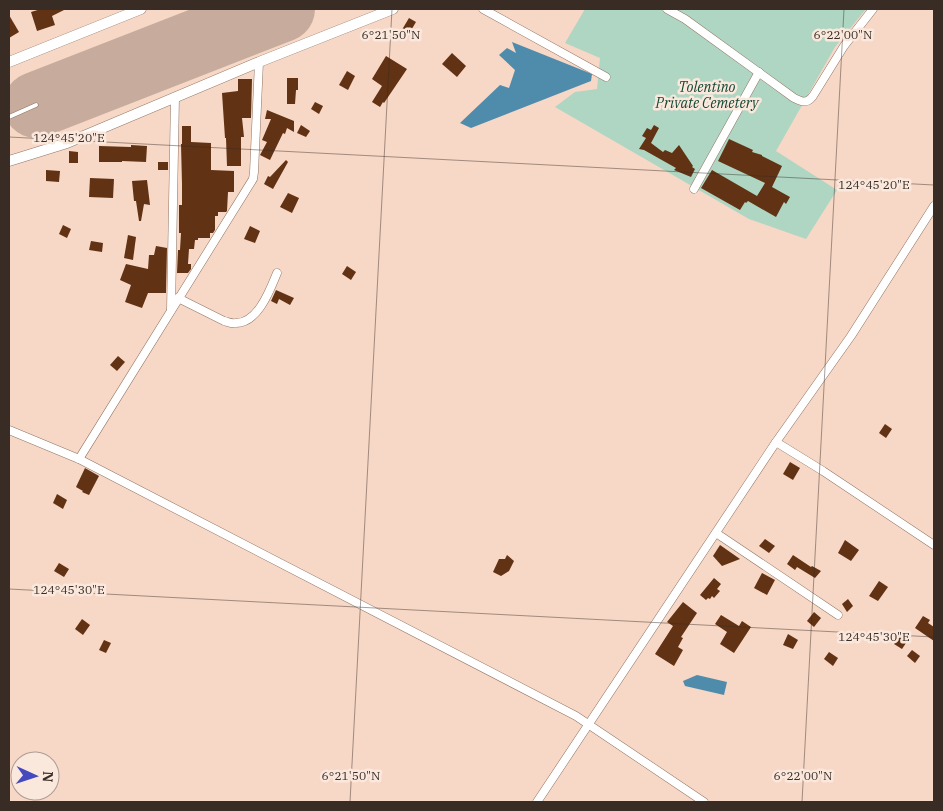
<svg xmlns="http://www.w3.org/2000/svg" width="943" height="811" font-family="'IBM Plex Serif',serif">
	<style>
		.green { fill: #aed6c2 }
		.water { fill: #4f8cac }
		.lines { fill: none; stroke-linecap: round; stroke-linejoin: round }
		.runway { stroke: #c7ac9d; stroke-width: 66 }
		.building { fill: #613213 }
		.service-casing { stroke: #927665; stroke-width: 5 }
		.minor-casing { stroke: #927665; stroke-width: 9 }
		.tertiary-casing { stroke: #927665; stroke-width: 11 }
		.service { stroke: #fff; stroke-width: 4 }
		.minor { stroke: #fff; stroke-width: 8 }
		.tertiary { stroke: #fff; stroke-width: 10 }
		.ticks { fill: none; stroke: #382c25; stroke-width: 1; stroke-opacity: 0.45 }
		.labels { text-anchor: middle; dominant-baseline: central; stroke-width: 5; stroke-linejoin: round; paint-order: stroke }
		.park-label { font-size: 14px; font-style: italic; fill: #134834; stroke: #fbe8dd }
		.ticks-label { font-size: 12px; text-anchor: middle; fill: #382c25; stroke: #fbe8dd; stroke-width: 5; stroke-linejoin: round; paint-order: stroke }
	</style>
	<rect width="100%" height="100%" fill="#f7d7c5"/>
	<path class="green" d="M585 9H866L835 47 776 151 837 190 806 239 749 219 555 107 575 92 597 89 600 58 565 43Z"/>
	<g class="water">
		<path d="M512 42 592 74 591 81 471 128 460 123 500 85 509 88 515 70 499 55 507 48 516 53Z"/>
		<path d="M697 675 727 682 724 695 685 686 683 681Z"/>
	</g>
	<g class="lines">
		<path class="runway" d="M36 105 282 9"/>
	</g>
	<g class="building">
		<path d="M41 9H66L52 16 55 25 37 31 31 12Z"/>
		<path d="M9 15 19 32 9 38Z"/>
		<path d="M409 18 416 22 407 37 400 33Z"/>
		<path d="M452 53 466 66 457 77 442 64Z"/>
		<path d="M386 56 407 69 384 103 383 102 380 107 372 102 382 86 372 79Z"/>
		<path d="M347 71 355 76 348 90 339 85Z"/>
		<path d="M287 78H298V90H296L295 104H287Z"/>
		<path d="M238 79H252L251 118H242L244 137H241V166H227L226 138H225L222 93 238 91Z"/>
		<path d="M315 102 323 106 319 114 311 109Z"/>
		<path d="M267 110 294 121V132L287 128 285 134 283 133 270 160 260 155 267 142 262 140 271 119H265Z"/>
		<path d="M301 125 310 131 306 137 297 133Z"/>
		<path d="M654 125 659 128 651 143 663 152 665 150 672 153 679 145 693 166 692 167 695 169 691 177 674 170 676 168 644 150 639 149 646 138 642 136 647 128 651 130Z"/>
		<path d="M182 126H191V142L211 143V170L234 171V192H228L227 211 226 212H218V216H215V230L213 233H210V238H198V240H195L194 249H189L188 264H191V269L188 273H177L178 250H180L181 233H179V205H182V184L181 144H182Z"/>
		<path d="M729 139 753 150 752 152 762 155V156L782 166 772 187 790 197 786 204 784 202 776 217 748 201 746 203 745 202 740 210 701 188 712 170 757 196 765 183 718 161Z"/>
		<path d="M131 145 147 146 146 162 122 161V162H99V146L131 147Z"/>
		<path d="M69 151 78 152V163H69Z"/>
		<path d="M286 160 288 162 273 189 264 184 268 176 270 177Z"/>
		<rect x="158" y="162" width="10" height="8"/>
		<path d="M46 170 60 171 59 182 46 181Z"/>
		<path d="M90 178 114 179 113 198 89 197Z"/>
		<path d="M147 180 150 205 144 204 141 221H139L136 201H134L132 181Z"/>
		<path d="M288 193 299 198 292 213 280 207Z"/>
		<path d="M63 225 71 229 67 238 59 234Z"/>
		<path d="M250 226 260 231 255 243 244 239Z"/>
		<path d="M128 235 136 237 133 260 124 258Z"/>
		<path d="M91 241 103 243 102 252 89 250Z"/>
		<path d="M156 246 167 248 166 293H148L142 308 125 302 131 285 120 280 126 264 148 269 149 255H154Z"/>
		<path d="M347 266 356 272 351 280 342 274Z"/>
		<path d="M276 290 294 298 290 305 279 299 277 304 271 301Z"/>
		<path d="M118 356 125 362 117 371 110 365Z"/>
		<path d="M885 424 892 429 886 438 879 433Z"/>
		<path d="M790 462 800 468 793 480 783 474Z"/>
		<path d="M85 468 99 476 89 495 82 492 83 491 76 487Z"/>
		<path d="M57 494 67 500 63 509 53 503Z"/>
		<path d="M765 539 775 546 769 553 759 546Z"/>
		<path d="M845 540 859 550 851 561 838 553Z"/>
		<path d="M720 545 740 559 722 566 713 556Z"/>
		<path d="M507 555 514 561 509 571 501 576 493 572 499 559H505Z"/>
		<path d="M793 555 811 567 812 566 821 571 815 578 797 567 795 570 787 564Z"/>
		<path d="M59 563 69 569 64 577 54 571Z"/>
		<path d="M762 573 775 580 767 595 754 588Z"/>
		<path d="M714 578 721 584 717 589 720 591 714 598 712 596 710 599 708 598 706 600 700 595Z"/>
		<path d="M879 581 888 587 878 601 869 596Z"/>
		<path d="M848 599 853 606 847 612 842 604Z"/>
		<path d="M683 602 697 613 681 637 683 638 678 647 683 650 674 666 655 654 673 626 667 622Z"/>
		<path d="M814 612 821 618 814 627 807 621Z"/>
		<path d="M721 615 739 626 742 621 751 627 734 653 720 644 727 632 715 624Z"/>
		<path d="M923 616 930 620 928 623 934 627V641L915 628Z"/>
		<path d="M82 619 90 625 83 635 75 629Z"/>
		<path d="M902 631 910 637 902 649 894 644Z"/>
		<path d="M788 634 798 640 793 649 783 645Z"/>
		<path d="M104 640 111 643 106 653 99 650Z"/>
		<path d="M912 650 920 656 915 663 907 656Z"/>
		<path d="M829 652 838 658 833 666 824 659Z"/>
	</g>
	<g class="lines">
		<defs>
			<path id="service" d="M9 117 36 105"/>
			<g id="minor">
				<path d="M483 9 606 77"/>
				<path d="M667 9 685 19 794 98C802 102 807 104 813 96L844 46 873 9"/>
				<path d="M694 189 759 72"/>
				<path d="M178 298 224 321C228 322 232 324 236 323 258 323 270 290 277 273"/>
				<path d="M171 310 175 97"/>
				<path d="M9 430 79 459 576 716 704 802"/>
				<path d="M776 442 823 471 934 545"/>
				<path d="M79 459 253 179 254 172 259 62"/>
				<path d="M716 533 838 615"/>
				<path d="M537 802 776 442 851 336 934 206"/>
			</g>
			<g id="tertiary">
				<path d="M9 62 141 9"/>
				<path d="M9 161 67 143 259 62 393 9"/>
			</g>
		</defs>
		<use href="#service" class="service-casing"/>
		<use href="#minor" class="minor-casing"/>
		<use href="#tertiary" class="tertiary-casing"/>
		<use href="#service" class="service"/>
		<use href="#minor" class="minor"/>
		<use href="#tertiary" class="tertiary"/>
	</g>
	<path class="ticks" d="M9 137 934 185M9 589 934 637M350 802 392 9M802 802 844 9"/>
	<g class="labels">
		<g class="park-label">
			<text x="707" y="87">Tolentino<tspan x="707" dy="16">Private Cemetery</tspan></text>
		</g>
	</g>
	<g class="ticks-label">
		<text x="391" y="39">6°21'50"N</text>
		<text x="843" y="39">6°22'00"N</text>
		<text x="69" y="142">124°45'20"E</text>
		<text x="874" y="189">124°45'20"E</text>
		<text x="69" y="594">124°45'30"E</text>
		<text x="874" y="641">124°45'30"E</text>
		<text x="351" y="780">6°21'50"N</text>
		<text x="803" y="780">6°22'00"N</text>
	</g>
	<rect width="943" height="811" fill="none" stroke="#382c25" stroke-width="20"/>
	<g transform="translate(35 776) rotate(93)"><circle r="24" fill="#fbe8dd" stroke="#ad9d93"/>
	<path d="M0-4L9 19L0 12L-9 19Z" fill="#4449be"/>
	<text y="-8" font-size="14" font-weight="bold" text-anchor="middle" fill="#382c25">N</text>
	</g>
</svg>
